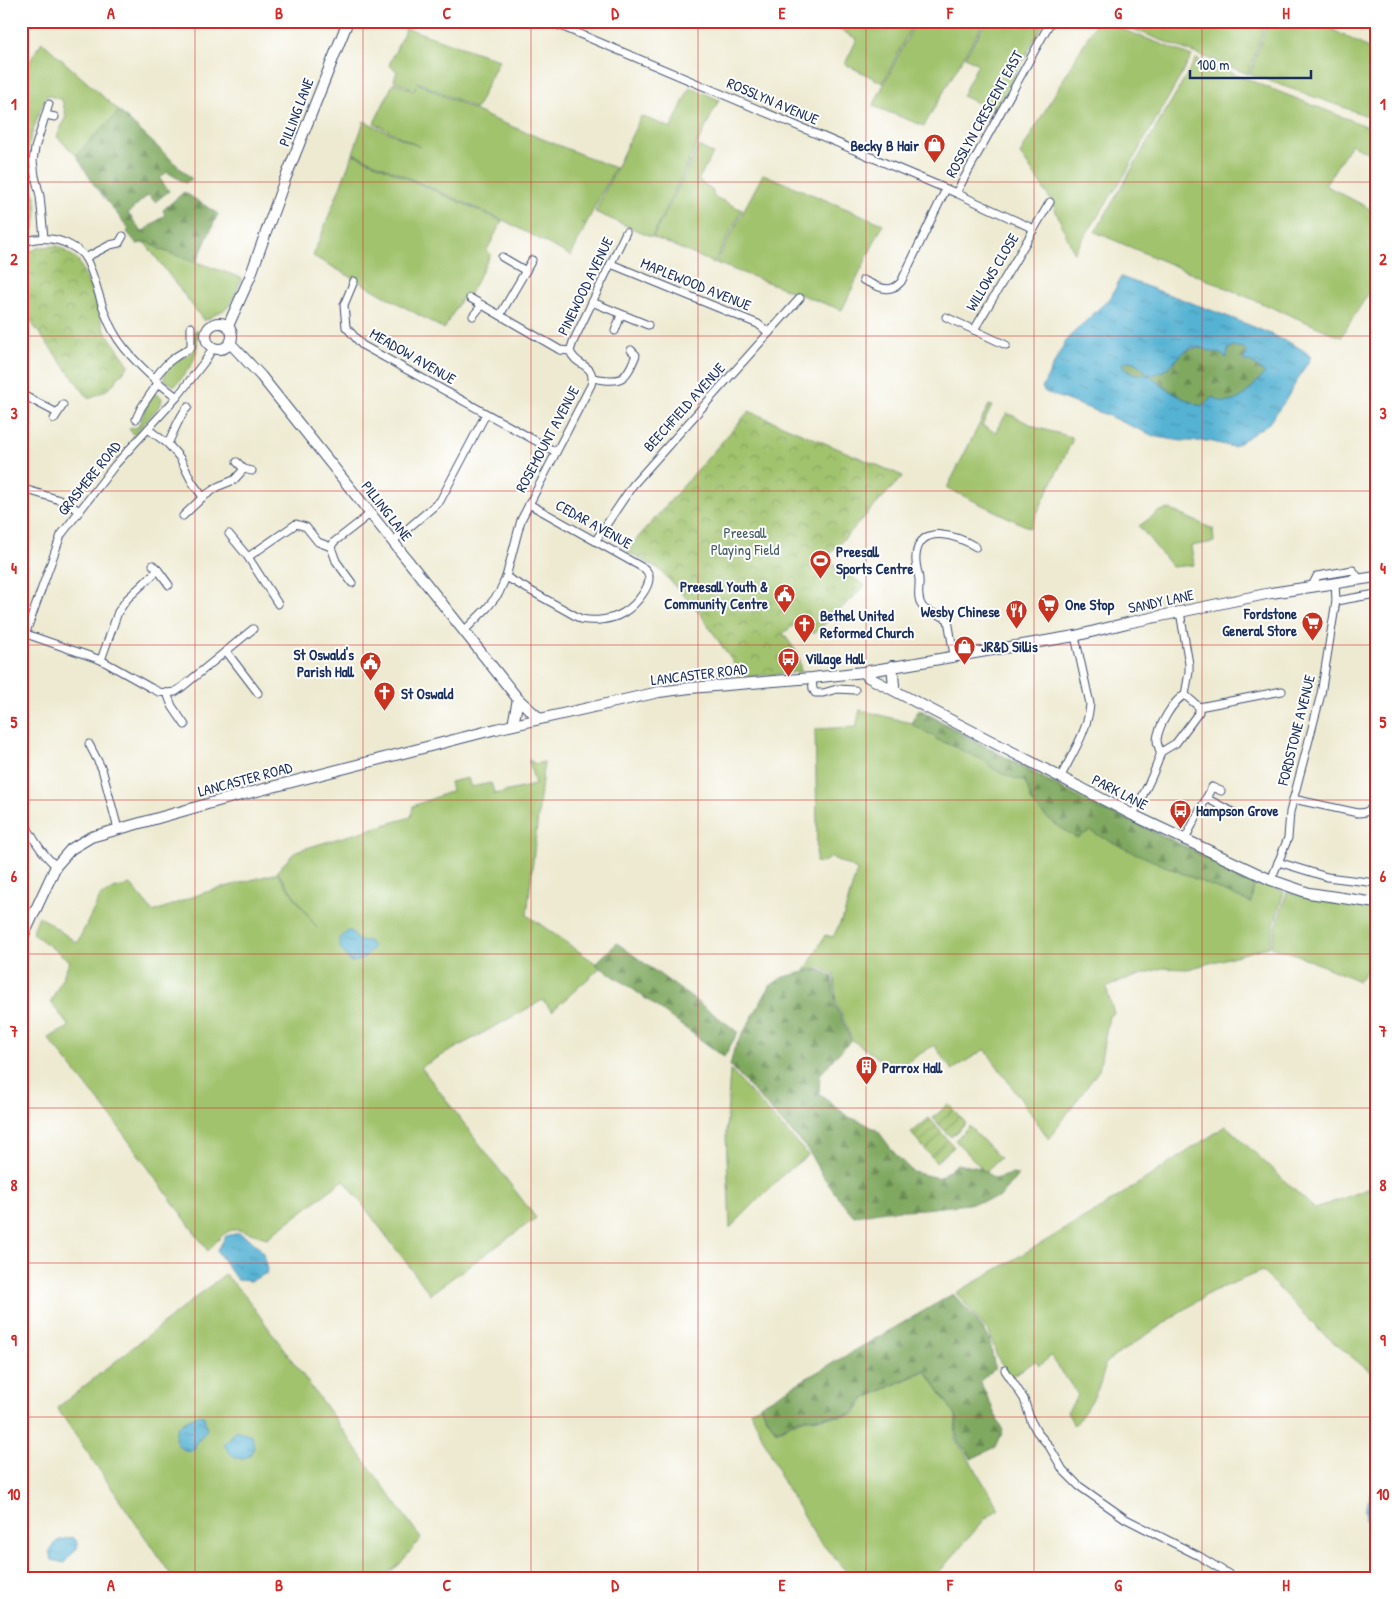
<svg xmlns="http://www.w3.org/2000/svg" width="1397" height="1599" font-family="'Patrick Hand',sans-serif">
	<style>
		.grass { fill: #a1c36d; stroke: #5e7966 }
		.forest { fill: url(#forest-firs); stroke: #4e6c5f }
		.park { fill: url(#park-crowns); stroke: #5e7966 }
		.garden { fill: url(#garden-furrows); stroke: #5e7966 }
		.water { fill: url(#water-ripples); stroke: #387098; fill-rule: evenodd }
		.lines { fill: none; stroke-linecap: round; stroke-linejoin: round }
		.street-casing { stroke: #3b4b6f; stroke-width: 9 }
		.secondary-casing { stroke: #3b4b6f; stroke-width: 12 }
		.street { stroke: #fff; stroke-width: 7 }
		.secondary { stroke: #fff; stroke-width: 10 }
		.grid { fill: none; stroke: #d62828; stroke-width: 1; stroke-opacity: 0.55 }
		.labels { text-anchor: middle; dominant-baseline: central; stroke-width: 4; stroke-linejoin: round; paint-order: stroke }
		.street-label { font-size: 15px; fill: #1b2f5e; stroke: #fff }
		.poi-label { font-size: 15px; font-weight: bold; fill: #1b2f5e; stroke: #fff; text-anchor: start }
		.park-label { font-size: 15px; fill: #435b62; stroke: #fff }
		.neatline { fill: none; stroke: #d62828; stroke-width: 2 }
		.grid-label { font-size: 16px; text-anchor: middle; font-weight: bold; fill: #d62828 }
	</style>
	<defs>
		<pattern id="forest-firs" width="22" height="20" patternUnits="userSpaceOnUse" patternTransform="scale(1.25)"><rect width="22" height="20" fill="#80a960"/><path d="M5 1l3.5 6h-7zM16 11l3.5 6h-7z" fill="#688a52"/></pattern>
		<pattern id="park-crowns" width="20" height="18" patternUnits="userSpaceOnUse" patternTransform="scale(1.25)"><rect width="20" height="18" fill="#a1c36d"/><path d="M2 6a3 3 0 1 1 6 0M12 15a3 3 0 1 1 6 0" fill="none" stroke="#829f5d"/></pattern>
		<pattern id="garden-furrows" width="10" height="10" patternUnits="userSpaceOnUse" patternTransform="scale(1.25)"><rect width="10" height="10" fill="#a1c36d"/><path d="M-1 1l2-2M0 10L10 0M9 11l2-2" fill="none" stroke="#829f5d"/></pattern>
		<pattern id="water-ripples" width="26" height="14" patternUnits="userSpaceOnUse" patternTransform="scale(1.25)"><rect width="26" height="14" fill="#55b2d3"/><path d="M2 4q2-2 4 0t4 0M15 11q2-2 4 0t4 0" fill="none" stroke="#4691ae"/></pattern>
	</defs>
	<rect width="100%" height="100%" fill="#fff"/>
	<filter id="ink" filterUnits="userSpaceOnUse"><feTurbulence type="fractalNoise" baseFrequency=".02" numOctaves="2"/><feDisplacementMap in="SourceGraphic" scale="10" xChannelSelector="R" yChannelSelector="G"/><feConvolveMatrix kernelMatrix="1 2 1 2 8 2 1 2 1" color-interpolation-filters="sRGB"/></filter>
	<filter id="wash" filterUnits="userSpaceOnUse"><feTurbulence type="fractalNoise" baseFrequency=".0096" numOctaves="4" result="noise"/><feDisplacementMap in="SourceGraphic" scale="20" xChannelSelector="R" yChannelSelector="G"/><feGaussianBlur stdDeviation="1.12" result="paint"/><feColorMatrix in="noise" values="0 0 0 0 0 0 0 0 0 0 0 0 0 0 0 0 0 1.4 0 .05"/><feComposite in="paint" operator="in"/></filter>
	<g filter="url(#wash)">
		<rect width="100%" height="100%" fill="#eeead1"/>
		<g class="grass">
			<path d="M841 21H914L883 83 845 64 857 39 837 28Z"/>
			<path d="M916 21H984L924 126 873 106Z"/>
			<path d="M986 21H1045L995 111 962 96 978 64 965 57Z"/>
			<path d="M1097 21H1101L1192 56 1124 176 1074 253 1051 200 1020 154Z"/>
			<path d="M1112 21H1266L1248 74Z"/>
			<path d="M1268 21H1316L1376 52V119L1250 74Z"/>
			<path d="M406 28 499 60 476 109 418 82 417 83 493 119 615 168 586 224 582 222 586 225 571 256 505 221 353 153 364 121 420 147 374 123 394 82 413 91 416 86 413 89 394 80 397 71 389 65Z"/>
			<path d="M42 42 119 111 76 155 57 137 66 116 62 100 47 95C38 115 24 148 27 170 28 175 30 180 32 185 37 201 39 215 33 231L21 236V79L35 52Z"/>
			<path d="M1196 59 1376 130V157L1351 144 1325 185 1376 212V281L1341 337 1095 232Z"/>
			<path d="M690 87 719 100 652 237 595 212 641 116 671 128Z"/>
			<path d="M699 146 713 154 698 180 713 191V196L742 210 714 263 653 237Z"/>
			<path d="M353 154 502 221 487 250 491 254 466 301 461 299 444 329 313 256Z"/>
			<path d="M763 174 883 224 842 310 716 263Z"/>
			<path d="M149 242 159 249 242 278 232 301 227 308 204 321 145 243Z"/>
			<path d="M197 329C198 359 195 361 176 385H173L164 379 165 373 164 372 172 363 190 354 193 349V333Z"/>
			<path d="M156 394 162 398 161 404 134 435 129 429 138 427 150 399 152 395Z"/>
			<path d="M989 405 992 406 982 426 995 432 1007 413 1038 428 1072 437V441L1030 528 947 488Z"/>
			<path d="M1169 509 1213 529 1214 542 1191 546 1194 565 1172 567 1139 526 1160 511Z"/>
			<path d="M919 709 1068 791 1284 892 1268 947 1188 969 1162 968 1118 982 1106 988 1114 1013 1109 1016 1099 1070 1049 1139 985 1049 952 1070 934 1045 895 1070 852 1040 836 1001 834 975 819 967 805 971 825 935 833 937 844 915 857 870 831 857 822 863 816 862 817 822 815 729 856 727 860 710 911 723Z"/>
			<path d="M529 760 536 764 544 762 527 915 601 967 552 1011 543 1000 421 1067 536 1218 430 1294 344 1180 267 1238C233 1229 233 1221 208 1251L110 1115 48 1038 69 1027 51 1002 70 961 32 933 39 916 77 943 101 895 116 888 131 885 153 912 203 893 277 873 317 928 277 871 296 851 411 817 413 806 452 791 450 782 468 778 471 787 491 783 495 794 535 785Z"/>
			<path d="M1287 892 1305 897 1376 908V955L1359 981 1295 954 1270 947Z"/>
			<path d="M730 1070 808 1155 784 1174 730 1228 726 1134Z"/>
			<path d="M969 1126 1000 1158 985 1172 955 1140Z"/>
			<path d="M1226 1126 1315 1209 1376 1186V1374L1369 1371 1320 1331 1262 1271 1211 1292 1106 1362C1101 1388 1091 1405 1074 1425L1067 1412 1078 1395 1051 1356 1039 1366 1035 1361 1011 1377 997 1357 989 1332 956 1293 1095 1212Z"/>
			<path d="M225 1274 246 1297 421 1538 399 1565 380 1578H173L57 1408Z"/>
			<path d="M925 1371 956 1416 955 1439 972 1464 999 1509 985 1519 934 1578H852L816 1537 779 1475 778 1469 750 1411 760 1406 776 1432 799 1420 853 1415 866 1398Z"/>
		</g>
		<g class="forest">
			<path d="M119 111 192 179 185 183 167 172 160 179 169 191 155 202 148 195 128 213 142 232 165 215 163 210 184 192 218 214 196 263 159 249 149 242 137 244 127 232 129 229 94 185 76 155Z"/>
			<path d="M1233 346 1244 348 1247 353 1243 360 1252 363 1265 373C1251 388 1235 412 1213 398L1201 406C1186 401 1173 393 1160 384 1156 382 1152 377 1147 375 1137 373 1126 376 1122 362 1134 358 1141 367 1149 375 1155 372 1162 371 1168 368 1173 365 1175 360 1179 356 1193 343 1213 349 1227 357L1228 350Z"/>
			<path d="M920 711 1089 805 1129 821 1255 881 1251 903 1130 851 1090 831 1077 838C1061 828 1044 818 1033 803 1029 797 1029 788 1024 781 1010 777 995 773 985 761L946 743 937 740 933 735 924 732 912 724Z"/>
			<path d="M617 943 738 1032 724 1057 630 987 595 964Z"/>
			<path d="M818 969 832 976 835 1003 851 1041 834 1058 820 1075 819 1094 849 1117 864 1123 878 1131 896 1155 913 1172 938 1178 957 1164 980 1168 995 1179 1011 1174 1018 1175 999 1198 968 1204 924 1209 886 1211 854 1216C836 1196 820 1174 808 1150L730 1066 734 1049 770 986 783 977Z"/>
			<path d="M953 1294 977 1320 989 1338 995 1369 980 1381 1003 1431 996 1447 971 1459 957 1440 956 1416 925 1370 865 1398 852 1414 799 1419 776 1431 760 1405Z"/>
		</g>
		<g class="park">
			<path d="M58 246 78 260 92 291 105 331 129 365 110 388 89 399 21 309V255L40 247Z"/>
			<path d="M749 411 903 476 826 558 865 586 814 634 802 620 783 633 798 654 801 672 743 677 699 612 659 569 628 552 635 541Z"/>
		</g>
		<g class="garden">
			<path d="M948 1104 966 1123 951 1137 933 1118Z"/>
			<path d="M929 1118 954 1147 936 1162 911 1133Z"/>
		</g>
		<g class="water">
			<path d="M1121 277C1172 296 1225 314 1275 336 1287 342 1302 347 1311 357L1285 401 1269 423 1233 447 1209 441H1182L1156 437 1104 414 1045 392 1042 388 1066 340 1111 297ZM1233 346 1244 348 1247 353 1243 360 1252 363 1265 373C1251 388 1235 413 1213 397L1201 406C1187 402 1175 394 1162 386 1157 383 1154 378 1149 376 1139 372 1127 378 1122 363 1134 357 1141 367 1149 375 1173 374 1178 347 1198 347 1202 348 1206 350 1209 351 1217 352 1221 354 1227 358L1228 350Z"/>
			<path d="M348 931H351L358 941H369L373 947C368 955 360 963 350 962L340 947 339 939Z"/>
			<path d="M239 1233C258 1244 266 1250 267 1273L251 1281 237 1280 217 1251 226 1236Z"/>
			<path d="M198 1415 204 1416 207 1429 196 1444 194 1450C178 1454 169 1437 180 1425 185 1420 192 1418 198 1415Z"/>
			<path d="M235 1430 252 1435 254 1448 249 1456 242 1459C232 1457 229 1453 224 1444L229 1440Z"/>
			<path d="M1376 1483V1551L1369 1546 1365 1508Z"/>
			<path d="M71 1537 76 1540 78 1547 64 1563 52 1560 49 1552 57 1541Z"/>
		</g>
	</g>
	<g filter="url(#ink)">
		<g class="lines">
			<defs>
				<g id="street">
					<path d="M549 21 956 193 1034 229"/>
					<path d="M46 115 55 117"/>
					<path d="M956 193 1051 21"/>
					<path d="M44 238 40 196 35 176 33 161 35 148 49 104"/>
					<path d="M21 245C30 238 40 238 51 239 62 240 81 249 86 259 98 282 100 309 113 331 125 354 156 382 177 397"/>
					<path d="M502 257 526 271"/>
					<path d="M85 258 110 245 119 243 123 236"/>
					<path d="M611 264 758 324 769 333"/>
					<path d="M863 280C877 286 889 295 901 282L946 189"/>
					<path d="M354 281 344 305 346 327 362 345 556 452"/>
					<path d="M592 302 648 325"/>
					<path d="M500 315 532 260"/>
					<path d="M473 316 482 305"/>
					<path d="M946 317 1006 345"/>
					<path d="M974 330 1050 202"/>
					<path d="M615 331 621 315"/>
					<path d="M570 351 573 342 626 232"/>
					<path d="M593 378C621 383 625 382 636 355L631 350"/>
					<path d="M154 379C160 371 166 363 174 358 180 353 185 352 191 347V327"/>
					<path d="M21 394 57 413"/>
					<path d="M54 419 63 405"/>
					<path d="M136 419 141 408 158 383"/>
					<path d="M148 429 168 444 180 458 192 482 203 497"/>
					<path d="M168 444C173 434 180 414 188 407"/>
					<path d="M244 469 252 471"/>
					<path d="M21 488 63 501 80 511"/>
					<path d="M183 516 203 497 219 486 234 480 244 469 237 462"/>
					<path d="M229 534 248 557 278 604"/>
					<path d="M596 540 633 485 800 298"/>
					<path d="M392 542 440 501 486 414"/>
					<path d="M331 547 334 542 370 514"/>
					<path d="M331 547 336 561 352 583"/>
					<path d="M248 557 296 524 306 527 318 542 331 547"/>
					<path d="M153 565 158 570"/>
					<path d="M506 577 581 619C594 622 611 620 623 613 635 606 658 581 645 569L529 504"/>
					<path d="M1312 586 1317 576 1353 570 1360 580"/>
					<path d="M1336 601 1376 594"/>
					<path d="M464 631 487 608 499 593 506 577 521 520 591 385C597 363 576 368 570 351L560 350 470 298"/>
					<path d="M26 634 101 660 151 688 159 692 167 693 172 706 185 725"/>
					<path d="M21 646 61 535 115 465 177 397 205 361 213 348"/>
					<path d="M226 651 258 693"/>
					<path d="M954 655 948 620C940 612 929 616 922 606 916 597 920 588 919 579 918 571 915 564 916 556 919 522 958 536 976 547"/>
					<path d="M101 660 118 612 127 599 158 570 169 585"/>
					<path d="M812 678 813 689 815 693H823L837 689 855 690"/>
					<path d="M167 693 175 692 181 688 253 629"/>
					<path d="M1199 707 1282 691"/>
					<path d="M89 744 102 769 118 829"/>
					<path d="M1161 752 1176 743 1199 712V707L1185 695"/>
					<path d="M1060 778C1072 754 1088 731 1090 704L1075 636"/>
					<path d="M1206 798 1236 814"/>
					<path d="M1293 799 1358 813C1367 813 1371 810 1376 802"/>
					<path d="M1133 815C1142 796 1154 776 1160 755 1161 750 1157 746 1157 740 1158 727 1173 700 1185 695L1189 672V664L1180 612"/>
					<path d="M21 816C31 835 40 852 56 866"/>
					<path d="M1184 841 1212 787 1221 791"/>
					<path d="M1278 862 1327 877 1376 883"/>
					<path d="M1271 880 1288 838 1290 812 1321 694 1336 601 1335 583"/>
					<path d="M1005 1370 1024 1399 1031 1421 1037 1432 1049 1446 1063 1470 1079 1486 1126 1519 1199 1556 1235 1578"/>
				</g>
				<g id="secondary">
					<circle cx="219" cy="336" r="13"/>
					<path d="M228 326 250 277 284 182 348 21"/>
					<path d="M230 343 261 376 518 699 539 718"/>
					<path d="M864 672 868 677 1133 815 1271 880 1309 893 1376 903"/>
					<path d="M892 689 894 685 892 666"/>
					<path d="M513 725 518 699"/>
					<path d="M21 941 56 866 71 849 91 837 218 801 496 729 659 692 690 688 812 678 863 672 1075 636 1127 623 1271 593 1376 577"/>
				</g>
			</defs>
			<use href="#street" class="street-casing"/>
			<use href="#secondary" class="secondary-casing"/>
			<use href="#street" class="street"/>
			<use href="#secondary" class="secondary"/>
		</g>
	</g>
	<path class="grid" d="M195 21V1578M363 21V1578M531 21V1578M698 21V1578M866 21V1578M1034 21V1578M1202 21V1578M21 182H1376M21 336H1376M21 491H1376M21 645H1376M21 800H1376M21 954H1376M21 1108H1376M21 1263H1376M21 1417H1376"/>
	<defs>
		<symbol id="shop-pin" viewBox="-11 -11 22 30"><path d="M0 17L-7.5 6A9.5 9.5 0 1 1 7.5 6Z" fill="#c8321e" stroke="#fff"/><path d="M-5-2.5h2.3a2.7 3.5 0 0 1 5.4 0H5L5.5 6h-11ZM-1.5-2.5h3a1.5 2.3 0 0 0-3 0Z" fill="#fff"/></symbol>
		<symbol id="stadium-pin" viewBox="-11 -11 22 30"><path d="M0 17L-7.5 6A9.5 9.5 0 1 1 7.5 6Z" fill="#c8321e" stroke="#fff"/><path d="M0-5a6.5 5 0 1 0 0 10a6.5 5 0 1 0 0-10ZM-3.5-1.8h7v3.6h-7Z" fill="#fff"/></symbol>
		<symbol id="civic-pin" viewBox="-11 -11 22 30"><path d="M0 17L-7.5 6A9.5 9.5 0 1 1 7.5 6Z" fill="#c8321e" stroke="#fff"/><path d="M-.6-6.5H3V-4.5H.6V-3L4-1V1h2V6H-6V1h2V-1L-.6-3ZM-1.2 2.5V6h2.4V2.5Z" fill="#fff"/></symbol>
		<symbol id="supermarket-pin" viewBox="-11 -11 22 30"><path d="M0 17L-7.5 6A9.5 9.5 0 1 1 7.5 6Z" fill="#c8321e" stroke="#fff"/><path d="M-6-5.5h2.5l.6 2H6L4.5 2H-2.5L-4.4-4H-6ZM-1.5 3.2a1.3 1.3 0 1 0 .1 0ZM3 3.2a1.3 1.3 0 1 0 .1 0Z" fill="#fff"/></symbol>
		<symbol id="restaurant-pin" viewBox="-11 -11 22 30"><path d="M0 17L-7.5 6A9.5 9.5 0 1 1 7.5 6Z" fill="#c8321e" stroke="#fff"/><path d="M-5-6h1v4h1v-4h1v4h1v-4h1v5L-1.5 .5V6h-2V.5L-5-1ZM5-6V6H3V1.5H1.5Q1.5-4 5-6Z" fill="#fff"/></symbol>
		<symbol id="church-pin" viewBox="-11 -11 22 30"><path d="M0 17L-7.5 6A9.5 9.5 0 1 1 7.5 6Z" fill="#c8321e" stroke="#fff"/><path d="M-1.2-6h2.4v3.5h3.3v2.4h-3.3V6h-2.4V-.1h-3.3v-2.4h3.3Z" fill="#fff"/></symbol>
		<symbol id="bus-pin" viewBox="-11 -11 22 30"><path d="M0 17L-7.5 6A9.5 9.5 0 1 1 7.5 6Z" fill="#c8321e" stroke="#fff"/><path d="M-5-6H5V4H4V6H2V4H-2V6H-4V4H-5ZM-3.5-4V0h7V-4ZM-3.5 1.2v1.5H-2V1.2ZM2 1.2v1.5H3.5V1.2Z" fill="#fff"/></symbol>
		<symbol id="building-pin" viewBox="-11 -11 22 30"><path d="M0 17L-7.5 6A9.5 9.5 0 1 1 7.5 6Z" fill="#c8321e" stroke="#fff"/><path d="M-4-6H4V6H1V3H-1V6H-4ZM-2.5-4.3h1.7v1.8h-1.7ZM.8-4.3h1.7v1.8H.8ZM-2.5-1h1.7V.8h-1.7ZM.8-1h1.7V.8H.8Z" fill="#fff"/></symbol>
	</defs>
	<g fill-rule="evenodd">
		<use href="#shop-pin" x="922" y="132" width="25" height="34"/>
		<use href="#stadium-pin" x="808" y="548" width="25" height="34"/>
		<use href="#civic-pin" x="772" y="582" width="25" height="34"/>
		<use href="#supermarket-pin" x="1036" y="592" width="25" height="34"/>
		<use href="#restaurant-pin" x="1004" y="598" width="25" height="34"/>
		<use href="#supermarket-pin" x="1300" y="610" width="25" height="34"/>
		<use href="#church-pin" x="792" y="612" width="25" height="34"/>
		<use href="#shop-pin" x="952" y="634" width="25" height="34"/>
		<use href="#bus-pin" x="776" y="646" width="25" height="34"/>
		<use href="#civic-pin" x="358" y="650" width="25" height="34"/>
		<use href="#church-pin" x="372" y="680" width="25" height="34"/>
		<use href="#bus-pin" x="1168" y="798" width="25" height="34"/>
		<use href="#building-pin" x="854" y="1054" width="25" height="34"/>
	</g>
	<g class="labels">
		<g class="street-label">
			<text transform="translate(773 101) rotate(23)">ROSSLYN AVENUE</text>
			<text transform="translate(296 112) rotate(-69)">PILLING LANE</text>
			<text transform="translate(984 114) rotate(-61)">ROSSLYN CRESCENT EAST</text>
			<text transform="translate(992 272) rotate(-59)">WILLOWS CLOSE</text>
			<text transform="translate(696 284) rotate(22)">MAPLEWOOD AVENUE</text>
			<text transform="translate(585 286) rotate(-64)">PINEWOOD AVENUE</text>
			<text transform="translate(413 356) rotate(30)">MEADOW AVENUE</text>
			<text transform="translate(684 407) rotate(-48)">BEECHFIELD AVENUE</text>
			<text transform="translate(547 439) rotate(-62)">ROSEMOUNT AVENUE</text>
			<text transform="translate(89 478) rotate(-51)">GRASMERE ROAD</text>
			<text transform="translate(387 511) rotate(52)">PILLING LANE</text>
			<text transform="translate(594 524) rotate(29)">CEDAR AVENUE</text>
			<text transform="translate(1161 601) rotate(-12)">SANDY LANE</text>
			<text transform="translate(699 674) rotate(-7)">LANCASTER ROAD</text>
			<text transform="translate(1296 730) rotate(-76)">FORDSTONE AVENUE</text>
			<text transform="translate(245 779) rotate(-15)">LANCASTER ROAD</text>
			<text transform="translate(1120 792) rotate(27)">PARK LANE</text>
		</g>
		<g class="poi-label">
			<text x="919" y="145" text-anchor="end">Becky B Hair</text>
			<text x="836" y="551">Preesall<tspan x="836" dy="17">Sports Centre</tspan></text>
			<text x="768" y="586" text-anchor="end">Preesall Youth &amp;<tspan x="768" dy="17">Community Centre</tspan></text>
			<text x="1065" y="604">One Stop</text>
			<text x="1000" y="611" text-anchor="end">Wesby Chinese</text>
			<text x="1297" y="613" text-anchor="end">Fordstone<tspan x="1297" dy="17">General Store</tspan></text>
			<text x="820" y="615">Bethel United<tspan x="820" dy="17">Reformed Church</tspan></text>
			<text x="981" y="646">JR&amp;D Sillis</text>
			<text x="354" y="654" text-anchor="end">St Oswald's<tspan x="354" dy="17">Parish Hall</tspan></text>
			<text x="805" y="658">Village Hall</text>
			<text x="401" y="693">St Oswald</text>
			<text x="1196" y="810">Hampson Grove</text>
			<text x="882" y="1067">Parrox Hall</text>
		</g>
		<g class="park-label">
			<text x="745" y="532">Preesall<tspan x="745" dy="17">Playing Field</tspan></text>
		</g>
	</g>
	<rect width="1397" height="1599" fill="none" stroke="#fff" stroke-width="55"/>
	<path d="M1190 70v8h121v-8" fill="none" stroke="#1b2f5e" stroke-width="2.5"/>
	<text x="1197" y="70" font-size="15" fill="#1b2f5e" stroke="#ffffff" stroke-width="4" paint-order="stroke">100 m</text>
	<rect x="28" y="28" width="1342" height="1544" class="neatline"/>
	<g class="grid-label">
		<text x="111" y="19">A</text>
		<text x="279" y="19">B</text>
		<text x="447" y="19">C</text>
		<text x="615" y="19">D</text>
		<text x="782" y="19">E</text>
		<text x="950" y="19">F</text>
		<text x="1118" y="19">G</text>
		<text x="1286" y="19">H</text>
		<text x="14" y="110">1</text>
		<text x="1383" y="110">1</text>
		<text x="14" y="265">2</text>
		<text x="1383" y="265">2</text>
		<text x="14" y="419">3</text>
		<text x="1383" y="419">3</text>
		<text x="14" y="574">4</text>
		<text x="1383" y="574">4</text>
		<text x="14" y="728">5</text>
		<text x="1383" y="728">5</text>
		<text x="14" y="882">6</text>
		<text x="1383" y="882">6</text>
		<text x="14" y="1037">7</text>
		<text x="1383" y="1037">7</text>
		<text x="14" y="1191">8</text>
		<text x="1383" y="1191">8</text>
		<text x="14" y="1346">9</text>
		<text x="1383" y="1346">9</text>
		<text x="14" y="1500">10</text>
		<text x="1383" y="1500">10</text>
		<text x="111" y="1591">A</text>
		<text x="279" y="1591">B</text>
		<text x="447" y="1591">C</text>
		<text x="615" y="1591">D</text>
		<text x="782" y="1591">E</text>
		<text x="950" y="1591">F</text>
		<text x="1118" y="1591">G</text>
		<text x="1286" y="1591">H</text>
	</g>
</svg>
